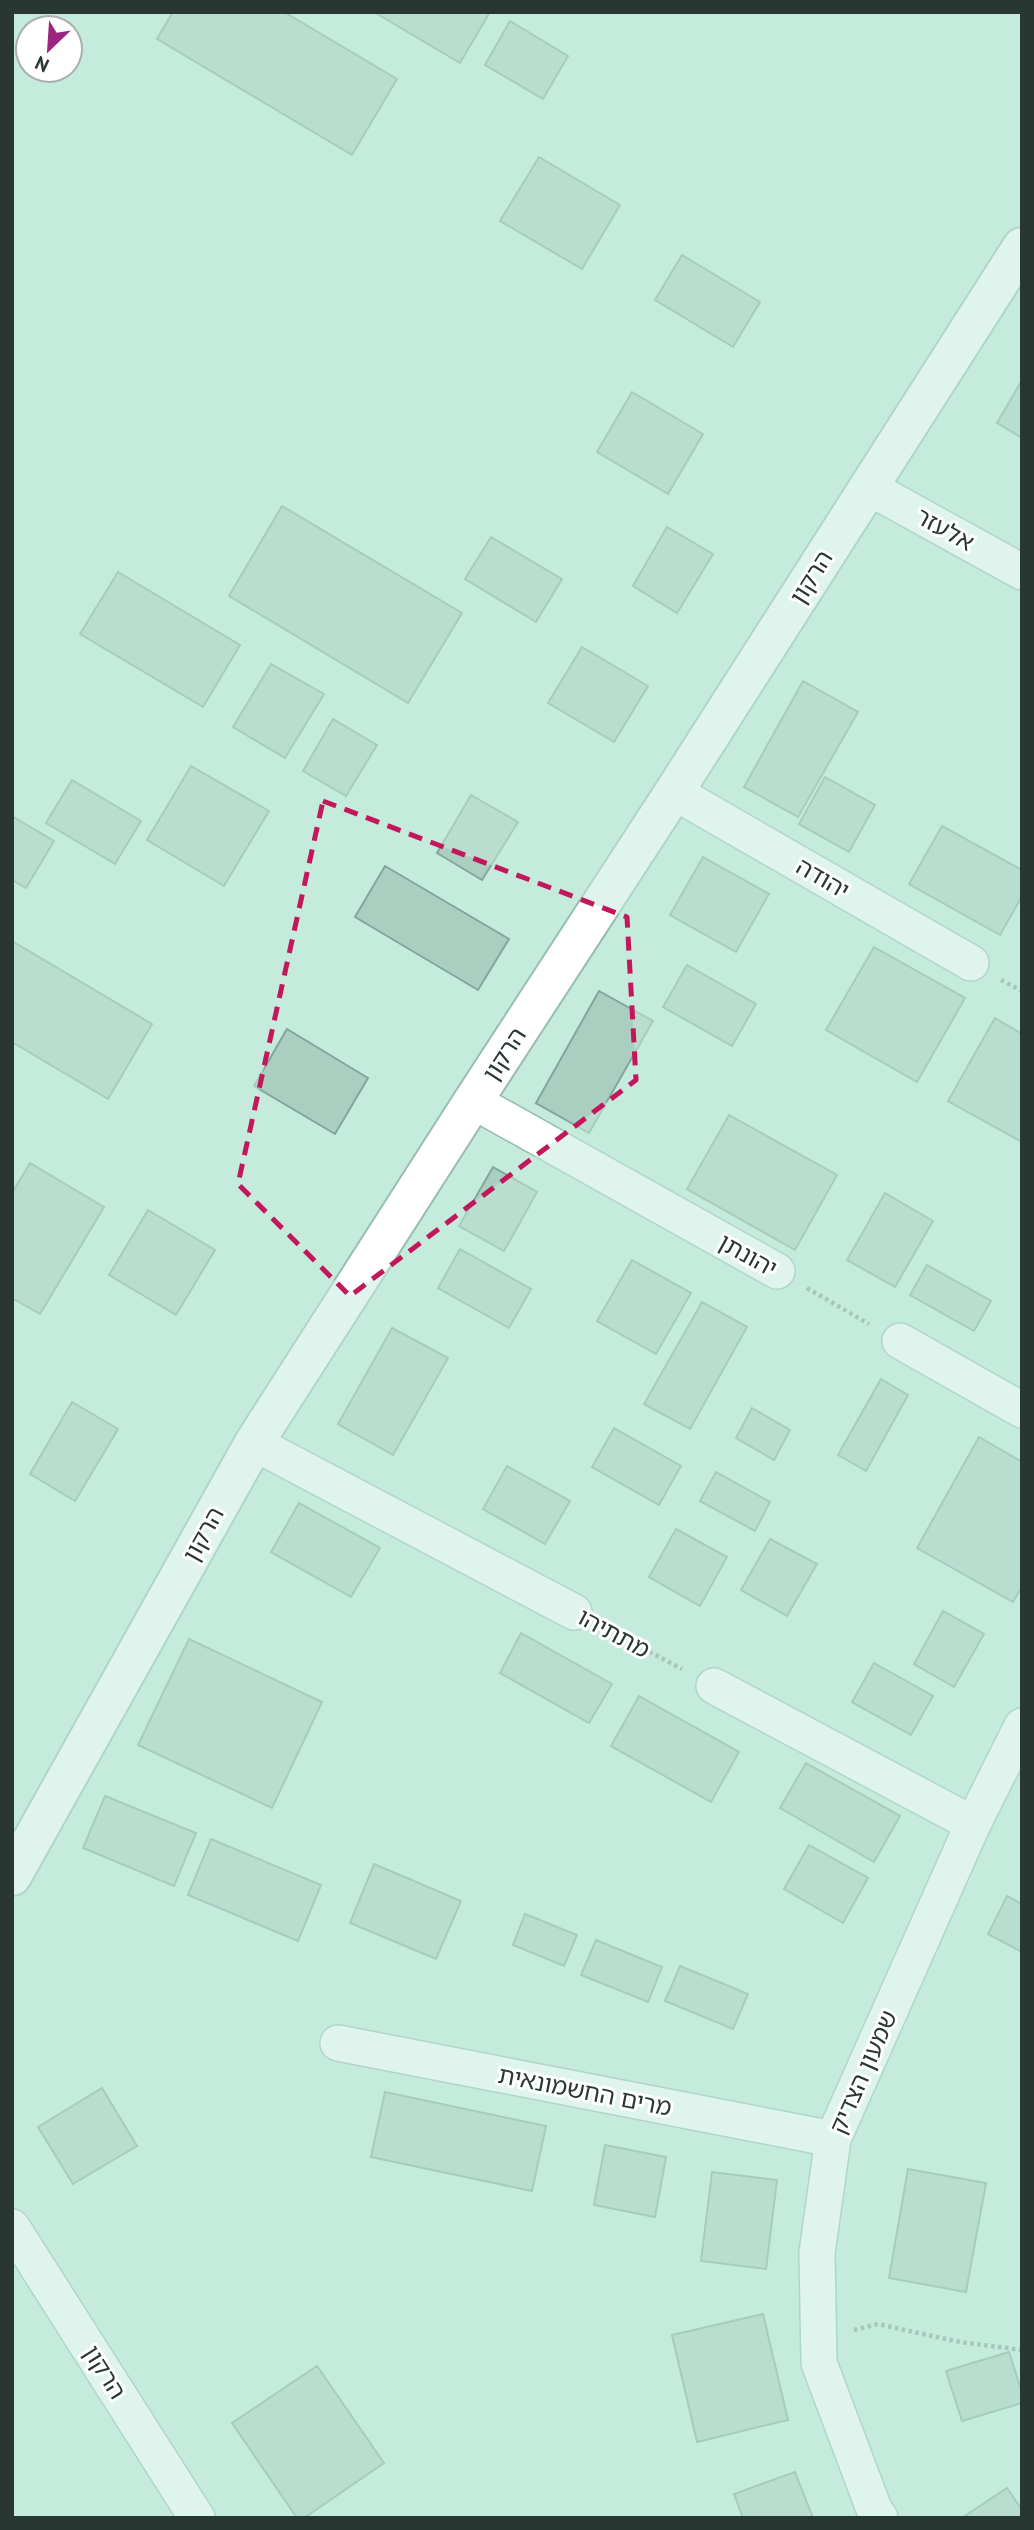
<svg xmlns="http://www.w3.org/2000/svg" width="1034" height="2530" font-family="'PT Sans','Noto Sans Hebrew',sans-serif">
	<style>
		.building { fill: #aacfc1; stroke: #82a699; stroke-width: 2 }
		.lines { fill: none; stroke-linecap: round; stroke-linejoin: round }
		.minor-casing { stroke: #98bdaf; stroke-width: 38 }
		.tertiary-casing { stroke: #98bdaf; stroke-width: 42 }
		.path { stroke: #809b91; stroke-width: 4.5; stroke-dasharray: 3.5 3.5; stroke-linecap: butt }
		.minor { stroke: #fff; stroke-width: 35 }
		.tertiary { stroke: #fff; stroke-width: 38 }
		.marked { fill: none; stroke: #c2185b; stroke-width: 5; stroke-dasharray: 14 9; stroke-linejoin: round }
		.labels { text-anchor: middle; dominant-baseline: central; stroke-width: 6; stroke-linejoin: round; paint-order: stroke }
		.street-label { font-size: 24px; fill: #283732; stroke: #fff }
	</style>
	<rect width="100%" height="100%" fill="#c5ebdd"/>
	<g class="building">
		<path d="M173 12H284L397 79 352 155 157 39Z"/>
		<path d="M374 12H490L460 63Z"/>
		<path d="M510 21 568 56 543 99 485 65Z"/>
		<path d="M539 157 620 205 582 269 500 221Z"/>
		<path d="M682 255 760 302 733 347 655 300Z"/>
		<path d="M1022 380V438L997 423Z"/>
		<path d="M632 392 703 434 668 494 597 452Z"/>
		<path d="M282 506 462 613 408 703 229 596Z"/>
		<path d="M667 527 713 554 677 613 633 586Z"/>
		<path d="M491 537 562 579 536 622 465 579Z"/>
		<path d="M118 572 240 645 203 707 80 634Z"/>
		<path d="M582 647 648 686 614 742 548 703Z"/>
		<path d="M271 664 324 694 285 758 233 727Z"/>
		<path d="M803 681 858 712 798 817 744 787Z"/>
		<path d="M333 719 377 745 346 796 303 771Z"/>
		<path d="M191 766 269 811 224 886 147 840Z"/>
		<path d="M825 777 875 805 849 852 799 824Z"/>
		<path d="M72 780 141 821 115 864 46 823Z"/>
		<path d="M471 795 518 822 482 880 437 853Z"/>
		<path d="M12 816 54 841 26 888 12 880Z"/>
		<path d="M942 826 1022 870V896L1000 935 909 884Z"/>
		<path d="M703 857 769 894 736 952 670 915Z"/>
		<path d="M385 866 509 939 478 990 355 917Z"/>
		<path d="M12 941 152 1024 108 1099 12 1042Z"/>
		<path d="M874 947 965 998 917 1082 826 1030Z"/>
		<path d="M687 965 756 1004 732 1046 663 1007Z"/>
		<path d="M599 991 653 1021 589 1133 536 1103Z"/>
		<path d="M995 1018 1022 1034V1142L948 1101Z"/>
		<path d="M287 1029 368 1078 335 1134 254 1086Z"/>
		<path d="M729 1115 837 1175 795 1250 687 1189Z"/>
		<path d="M30 1163 104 1207 40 1314 12 1298V1193Z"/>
		<path d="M493 1167 537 1192 504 1251 459 1226Z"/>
		<path d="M885 1193 933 1221 895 1287 847 1260Z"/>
		<path d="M148 1210 215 1250 176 1315 109 1275Z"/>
		<path d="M460 1249 531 1289 509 1328 438 1288Z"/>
		<path d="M632 1260 691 1293 656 1354 597 1321Z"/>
		<path d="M927 1265 991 1301 974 1331 910 1295Z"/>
		<path d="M702 1302 747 1327 690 1429 644 1404Z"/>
		<path d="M392 1328 448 1358 393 1455 338 1424Z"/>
		<path d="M881 1379 908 1395 866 1471 838 1455Z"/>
		<path d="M72 1402 118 1429 75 1501 30 1474Z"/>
		<path d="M752 1408 790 1430 774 1460 736 1438Z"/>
		<path d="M614 1428 681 1466 659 1505 592 1467Z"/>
		<path d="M979 1437 1022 1462V1587L1013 1602 917 1548Z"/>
		<path d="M507 1466 570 1501 545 1544 483 1509Z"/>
		<path d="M716 1472 770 1502 755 1531 700 1501Z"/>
		<path d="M299 1503 380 1548 351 1597 271 1552Z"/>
		<path d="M676 1529 727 1557 700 1606 649 1577Z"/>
		<path d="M770 1539 817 1564 787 1616 741 1590Z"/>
		<path d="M943 1611 984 1634 954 1687 914 1664Z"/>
		<path d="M521 1633 612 1684 589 1723 500 1673Z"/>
		<path d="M189 1639 322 1702 272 1808 138 1745Z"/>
		<path d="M874 1663 933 1696 911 1735 852 1702Z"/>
		<path d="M639 1696 739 1752 711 1802 611 1746Z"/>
		<path d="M806 1763 900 1816 874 1862 780 1808Z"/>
		<path d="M105 1796 196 1833 174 1886 83 1848Z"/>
		<path d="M211 1839 321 1885 298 1941 188 1895Z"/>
		<path d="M809 1845 868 1878 843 1923 784 1889Z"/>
		<path d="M374 1864 461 1901 436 1959 350 1923Z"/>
		<path d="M1007 1896 1022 1904V1952L988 1934Z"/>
		<path d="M525 1914 577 1935 564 1966 513 1945Z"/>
		<path d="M596 1940 662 1967 648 2002 581 1975Z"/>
		<path d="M680 1966 748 1994 733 2029 665 2001Z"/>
		<path d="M102 2088 137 2146 73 2184 38 2127Z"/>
		<path d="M385 2092 546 2126 532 2191 371 2157Z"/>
		<path d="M605 2145 666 2157 655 2217 594 2205Z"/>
		<path d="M908 2169 986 2183 966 2292 889 2278Z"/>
		<path d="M712 2172 777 2180 766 2269 701 2261Z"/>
		<path d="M763 2314 788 2420 697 2442 672 2335Z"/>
		<path d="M1009 2352 1022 2393V2403L962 2421 946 2371Z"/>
		<path d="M317 2366 384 2463 304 2518H297L232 2423Z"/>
		<path d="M795 2472 813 2518H743L734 2494Z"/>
		<path d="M1007 2488 1022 2510V2518H962Z"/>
	</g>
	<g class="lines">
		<defs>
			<g id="minor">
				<path d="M868 487 1022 572"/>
				<path d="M674 792 971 963"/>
				<path d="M473 1101 777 1271"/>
				<path d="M900 1341 1022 1410"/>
				<path d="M254 1443 574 1612"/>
				<path d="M714 1686 973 1824"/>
				<path d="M338 2043 833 2139"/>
				<path d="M12 2227 197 2518"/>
				<path d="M880 2518 874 2509 819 2363 817 2253 833 2139 973 1824 1022 1726"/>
			</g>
			<path id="tertiary" d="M12 1876 254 1443 473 1101 674 792 1022 247"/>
		</defs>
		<use href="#minor" class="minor-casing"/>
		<use href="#tertiary" class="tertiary-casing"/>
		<g class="path">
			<path d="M1001 980 1022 991"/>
			<path d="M807 1288 869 1324"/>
			<path d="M606 1629 682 1669"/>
			<path d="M854 2330 878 2324 960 2342 1022 2350"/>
		</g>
		<use href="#minor" class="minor"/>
		<use href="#tertiary" class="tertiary"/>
	</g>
	<path d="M0 0H1034V2530H0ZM323 801 627 917 636 1080 350 1296 238 1184Z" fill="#c5ebdd" fill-opacity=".55" fill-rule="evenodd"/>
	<path class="marked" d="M323 801 627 917 636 1080 350 1296 238 1184Z"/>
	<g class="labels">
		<g class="street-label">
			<text transform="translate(945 529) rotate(29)">אלעזר</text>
			<text transform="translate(811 577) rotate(-58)">הרקון</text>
			<text transform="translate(823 878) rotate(30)">יהודה</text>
			<text transform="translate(504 1054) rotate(-57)">הרקון</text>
			<text transform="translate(748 1255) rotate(29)">יהונתן</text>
			<text transform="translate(203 1534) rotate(-61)">הרקון</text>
			<text transform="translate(614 1633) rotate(28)">מתתיהו</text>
			<text transform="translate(863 2072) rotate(-66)">שמעון הצדיק</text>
			<text transform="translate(585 2091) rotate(11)">מרים החשמונאית</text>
			<text transform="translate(105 2372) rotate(58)">הרקון</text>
		</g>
	</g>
	<rect width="1034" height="2530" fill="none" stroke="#283732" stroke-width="28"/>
	<g transform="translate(49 49) rotate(205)"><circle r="33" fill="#ffffff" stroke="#a9afad" stroke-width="2"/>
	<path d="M0-5L12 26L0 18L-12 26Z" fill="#9b2681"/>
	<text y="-10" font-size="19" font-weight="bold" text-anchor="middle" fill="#283732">N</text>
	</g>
</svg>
